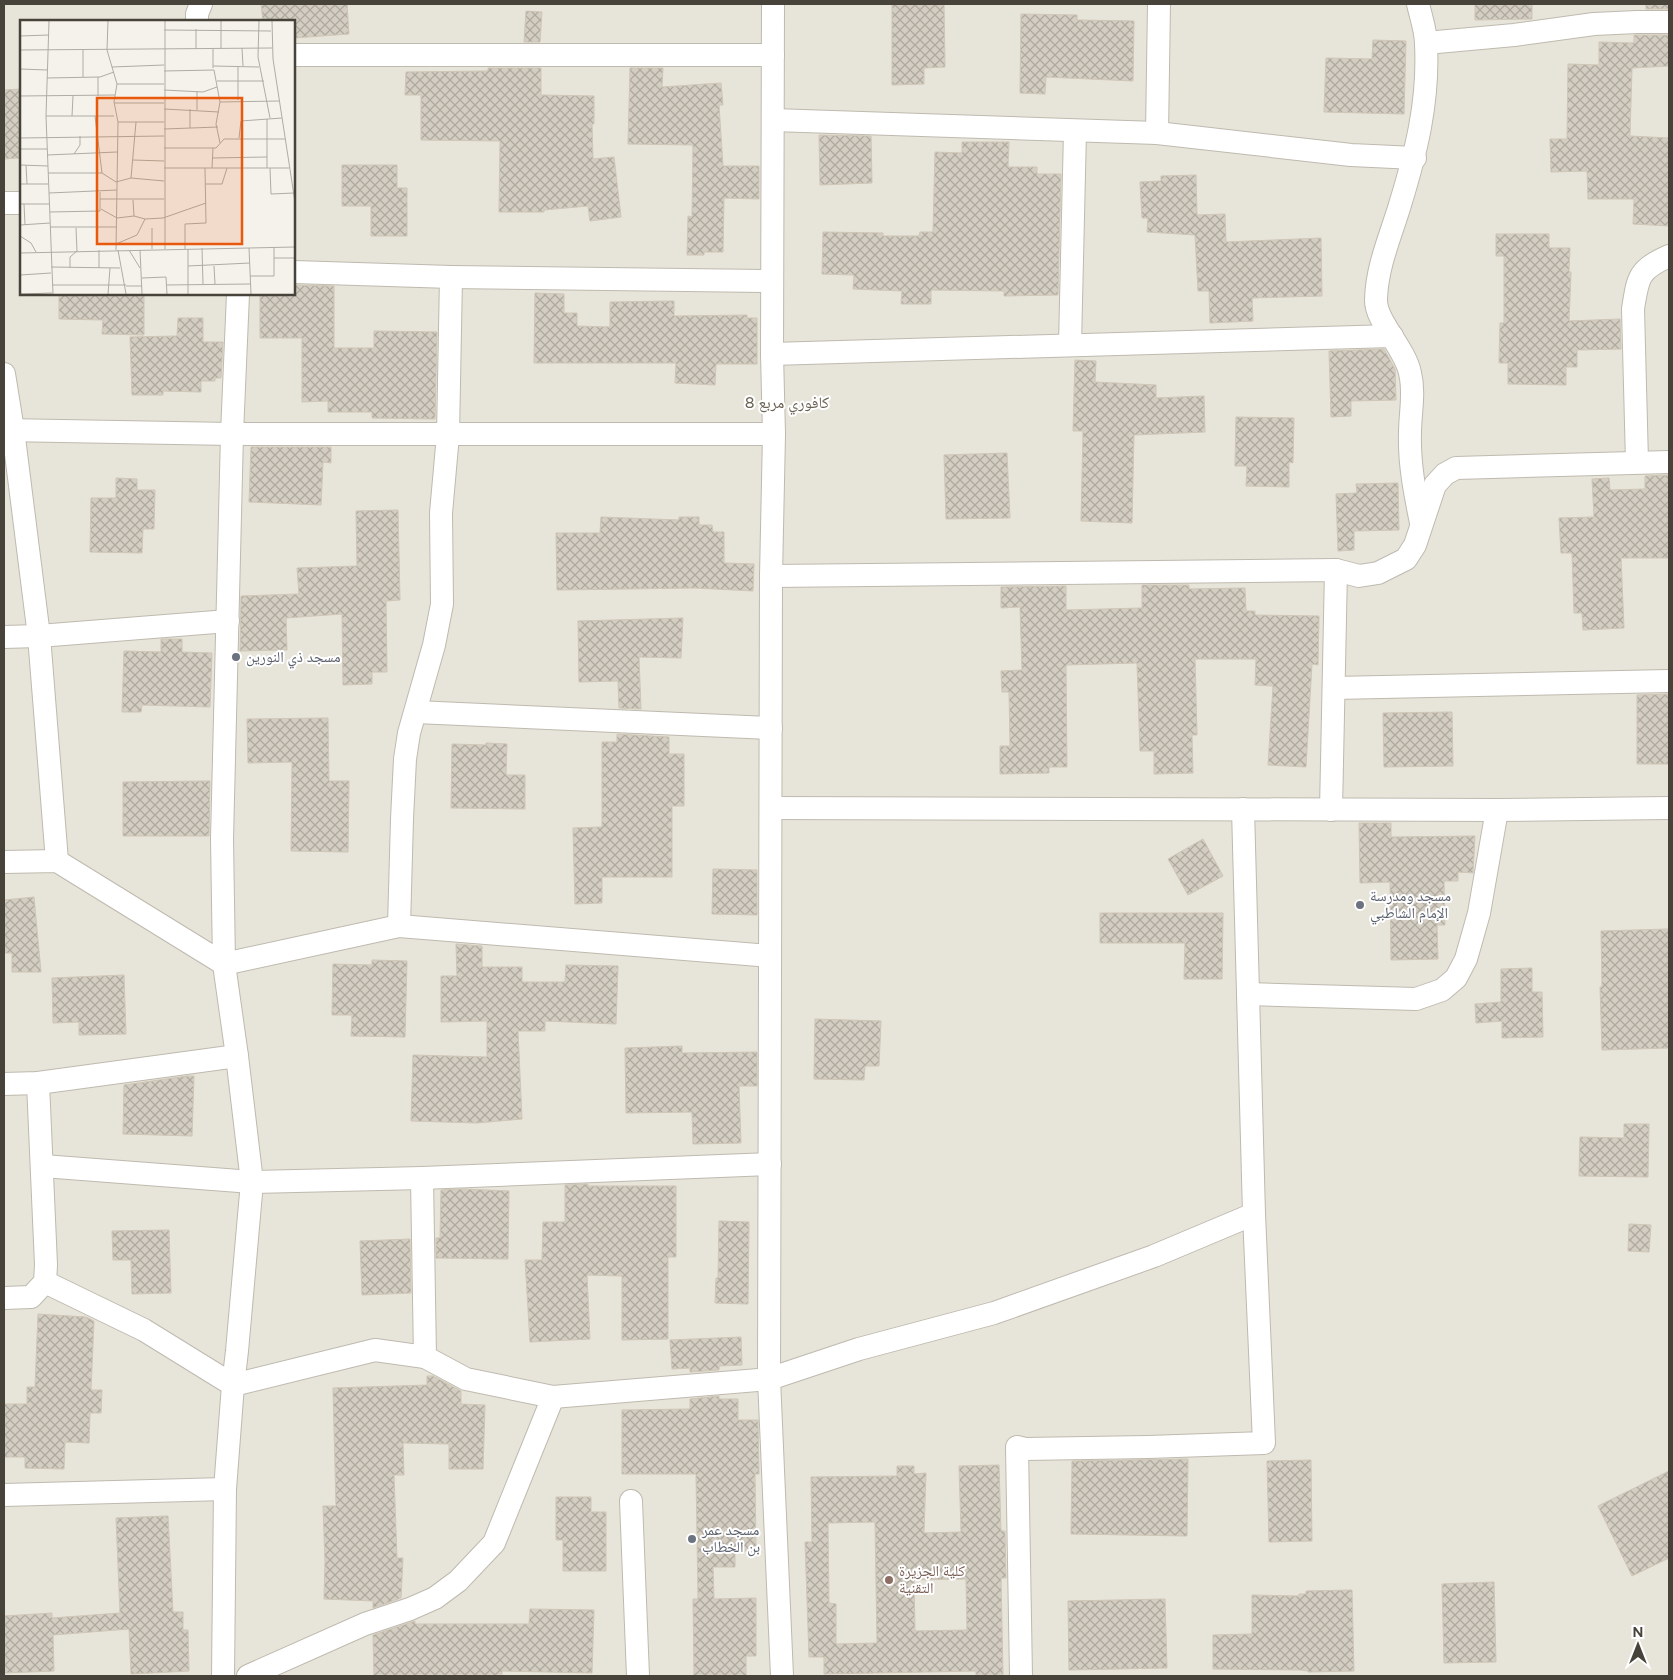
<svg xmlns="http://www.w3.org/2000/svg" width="1673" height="1680" font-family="Figtree,'Noto Naskh Arabic',sans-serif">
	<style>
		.residential { fill: #e7e4da; fill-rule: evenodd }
		.building { fill: url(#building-cross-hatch); stroke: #cfc6b6; fill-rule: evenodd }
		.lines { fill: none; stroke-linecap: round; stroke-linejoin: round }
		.minor-casing { stroke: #bfbaaf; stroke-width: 24 }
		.minor { stroke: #fff; stroke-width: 22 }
		.worship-dot { fill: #6b7280; stroke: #fff; stroke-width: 2 }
		.education-dot { fill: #8d6e63; stroke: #fff; stroke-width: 2 }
		.labels { text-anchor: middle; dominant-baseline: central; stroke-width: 4; stroke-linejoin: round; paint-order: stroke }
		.worship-label { font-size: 15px; fill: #5b616d; stroke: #fff; text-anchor: start }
		.education-label { font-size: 15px; fill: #785e54; stroke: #fff; text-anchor: start }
		.neighbourhood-label { font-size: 16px; fill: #696152; stroke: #fff }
		.inset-road { fill: none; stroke: #afaca4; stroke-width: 1 }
		.view { fill: #e8590c; fill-opacity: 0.15; stroke: #e8590c; stroke-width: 2.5 }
		.inset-edge { fill: none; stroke: #48433a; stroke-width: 2.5 }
	</style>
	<defs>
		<pattern id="building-cross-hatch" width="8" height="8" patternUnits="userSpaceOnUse" patternTransform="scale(1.25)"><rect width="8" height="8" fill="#d4cec2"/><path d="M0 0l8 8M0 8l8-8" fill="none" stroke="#aea99f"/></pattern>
	</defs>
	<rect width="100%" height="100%" fill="#f4f2eb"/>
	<path class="residential" d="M4 4H1669V1676H4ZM21 21H294V294H21Z"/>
	<g class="building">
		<path d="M261 4H347L349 34 294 38V21H263Z"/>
		<path d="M892 4H944L945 67 924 68V84L892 85Z"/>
		<path d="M1475 4H1532V19L1475 20Z"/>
		<rect x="1646" y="4" width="23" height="5"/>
		<path d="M526 11 542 12 540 42H524Z"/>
		<path d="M1021 14 1077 15V20L1134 21 1133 81 1046 77 1045 94 1020 93Z"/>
		<path d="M1634 35H1669V66L1632 68 1630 136 1669 138V226L1633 224 1634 199H1588L1587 171 1551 172 1550 139H1567L1568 64 1599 65V42L1634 43Z"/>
		<path d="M1373 40 1406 41 1404 114 1324 112 1326 58 1372 59Z"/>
		<path d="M488 68H541V95L594 96V124H592L593 159 614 157 621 217 590 221 588 206 544 210V212H499L500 141 421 140V95H405L406 72 488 71Z"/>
		<path d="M630 68H663L662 87 721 83 723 105H719L723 166H759V199L724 198 723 252H704V255H687L688 216 692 217 693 145 628 144Z"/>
		<path d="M21 89V158L4 159V90Z"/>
		<path d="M819 135 871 136 872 183 820 185Z"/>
		<path d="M962 142H1009L1008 167H1037V174H1061L1058 295 1004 296V291L931 290V304H901L902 291 853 289 854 275 822 274 823 232 883 233V236H919L920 232H933L935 152 962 153Z"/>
		<path d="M342 165H397V188H407V236H371V206H342Z"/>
		<path d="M1196 175 1197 215 1225 214 1226 242 1321 238 1322 296 1252 298 1253 321 1210 323 1209 291H1198L1195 235 1147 232 1148 218H1142L1140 182 1161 181V176Z"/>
		<path d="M1496 234H1549V248H1570L1569 272H1571L1569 321 1620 319 1621 349 1577 350V367H1566V385L1508 384V363H1499L1500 323H1504V256H1496Z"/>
		<path d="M294 285 334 286V348H374V331L437 332 435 419 372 418V412H328V401L302 402V338H260V294H294Z"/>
		<path d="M535 293 564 294V313H577V326L610 327V302L674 301V316L747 315V318H757V364H716L715 385 675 383 676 363H534Z"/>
		<path d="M59 294H144V335L102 334 103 320 59 319Z"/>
		<path d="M178 318H203V342H223L221 378H215V381H201V392L163 391V395H132L130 337 177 336Z"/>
		<path d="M1384 349 1395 369 1396 400 1351 401V416L1331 417 1329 351Z"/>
		<path d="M1075 360 1096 361 1095 382 1156 385V398L1204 396 1205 432 1134 435 1132 523 1081 521 1083 431H1073Z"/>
		<path d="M1236 417 1294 418 1293 463 1289 462V487L1246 486 1247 466H1235Z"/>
		<path d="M251 447H331V463L323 462 321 505 249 502Z"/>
		<path d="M1007 453 1010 518 946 519 944 455Z"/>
		<path d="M1669 475V558H1621L1624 628 1583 630 1582 613H1574L1572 553H1561L1559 518 1594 517 1592 479 1609 478 1610 490 1645 489V476Z"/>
		<path d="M116 478 137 479V490H155L154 529H143L142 553 90 552 91 498H116Z"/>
		<path d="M1398 483 1399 530 1354 531V550L1338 551 1336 494 1357 493 1356 484Z"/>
		<path d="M398 510 400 600 386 601 387 672H372V684L343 685 342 614 286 618 287 650 240 651 241 596 299 594 297 568 357 566 356 511Z"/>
		<path d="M601 517 679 520V517H699V525H712L713 532H724V563L754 564 753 591 695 588 557 590 556 533H600Z"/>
		<path d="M1142 585H1189V589L1245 588 1246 611H1255V615L1319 616 1318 665 1312 664 1306 767 1268 765 1273 686 1255 685 1256 659H1195L1197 735H1192L1193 773 1154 774V751H1140L1137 663 1066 665 1067 767H1049V773L1000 774V746H1010L1009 692H1002L1001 671 1022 670 1020 607 1001 608V587L1066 586V610L1142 608Z"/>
		<path d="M683 618 681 658 639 657 641 709 619 708 618 681 579 682 578 621Z"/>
		<path d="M161 639H182V652L212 653 210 707 142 705 141 712H122L124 651 161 652Z"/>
		<path d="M1669 694V764H1637V695Z"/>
		<path d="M1452 712 1453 766 1384 767 1383 713Z"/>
		<path d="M328 718 329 781H349L348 852 291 851 292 762 248 763 247 719Z"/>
		<path d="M617 734 669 737V754H684V806H672V877H602V903L575 904 573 828 602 827V742H617Z"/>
		<path d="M486 743 507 744 506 775H525V809L451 808 452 744 486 745Z"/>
		<path d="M210 781 209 836H123V782Z"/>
		<path d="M1359 823H1391V837L1475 836 1473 873 1458 872V881H1444L1445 925H1437L1438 959 1391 960 1390 882 1360 883Z"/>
		<path d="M1203 839 1223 876 1188 895 1168 859Z"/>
		<path d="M713 869 757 870V915L712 914Z"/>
		<path d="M34 897 41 972H12V953H4V900Z"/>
		<path d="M1100 913H1223L1222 979H1184L1185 943H1100Z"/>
		<path d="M1669 929V1048L1602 1050 1600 987H1602L1601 931Z"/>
		<path d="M456 944 482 946V967H522V982H565L566 965 618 966 616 1024 545 1021V1031H518L522 1119 477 1123 411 1121 413 1055 487 1057V1021L441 1022V976H457Z"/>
		<path d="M372 960 407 961 405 1037 351 1036 352 1015H332L333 964 372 965Z"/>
		<path d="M1532 968V992H1542L1543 1037 1502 1038V1021L1476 1023 1475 1004 1501 1002V969Z"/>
		<path d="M124 975 126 1034 79 1035V1022L53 1023 52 978Z"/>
		<path d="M815 1019 881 1021 879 1066H865L864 1080 814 1079Z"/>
		<path d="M682 1046V1053L757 1052V1086H739L741 1143 693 1144 692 1112 626 1113 625 1048Z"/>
		<path d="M187 1076H194L192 1136 123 1134 124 1085Z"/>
		<path d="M1624 1124H1649L1648 1177 1579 1176 1580 1137 1624 1138Z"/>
		<path d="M588 1184V1186H676V1257H668V1339L622 1340V1276L587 1275 590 1339 530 1342 525 1260H542L543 1222H565V1185Z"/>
		<path d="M463 1189 509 1191 508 1259 436 1258V1238H440L441 1190Z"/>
		<path d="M719 1221 749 1222 748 1304 715 1303 716 1278H718Z"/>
		<path d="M1629 1224 1651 1225 1649 1252 1628 1251Z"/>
		<path d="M169 1230 171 1293 132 1294 131 1260H113L112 1231Z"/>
		<path d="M410 1239 411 1293 362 1295 360 1241Z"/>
		<path d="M38 1314 86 1317 94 1321 91 1390H102L101 1413H90L89 1443 65 1442 64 1469 25 1468V1457H4V1404H27V1387H35Z"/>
		<path d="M741 1337 742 1365 719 1366V1370L690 1372V1368L672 1369 670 1340Z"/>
		<path d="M427 1376H433L461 1391V1404L485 1405 483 1469H449V1444L403 1443 404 1475H394L397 1558H403L401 1598 373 1608V1601L324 1599 325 1562 323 1506H336L333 1388 427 1385Z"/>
		<path d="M719 1396V1399H738V1420H758L759 1474H755L756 1551H735V1567H713L714 1599 756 1598V1656H746V1676H694L693 1599H698L696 1474H622V1410L690 1409V1399Z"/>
		<path d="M1188 1459 1187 1536 1071 1534 1072 1461Z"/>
		<path d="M1311 1460 1312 1541 1269 1542 1267 1461Z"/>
		<path d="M999 1465 1001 1531H1005L1006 1578H1001L1003 1676H976V1671L824 1674V1657H809L805 1542H812L811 1477 897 1476V1466H914V1474L926 1473 924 1533 961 1532 959 1466ZM875 1522 877 1643 836 1644V1604L829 1603 828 1523ZM966 1579 967 1630 915 1631 914 1580Z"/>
		<path d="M1669 1471V1558L1632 1576 1598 1506Z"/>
		<path d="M556 1497H591V1512H606V1571H563V1540H556Z"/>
		<path d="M168 1516 173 1612H183V1630H188L189 1671 131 1674 129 1629 53 1635 54 1671 4 1673V1616L52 1613V1618L120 1613 116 1518Z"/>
		<path d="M1494 1582 1496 1662 1444 1663 1442 1584Z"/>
		<path d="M1352 1590 1354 1671 1308 1672V1671L1300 1670 1213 1669V1635L1252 1634V1595L1299 1596V1594H1306V1591Z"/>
		<path d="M1165 1599 1167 1668 1069 1670 1068 1601Z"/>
		<path d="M530 1609 594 1610 592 1673 502 1671V1676H374L373 1635 415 1621V1624H529Z"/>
	</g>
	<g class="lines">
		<defs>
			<g id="minor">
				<path d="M773 4 772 354 774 434 771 576 769 1379 782 1676"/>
				<path d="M1418 4C1421 17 1426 31 1426 44 1429 102 1416 153 1399 208 1390 237 1377 267 1376 299 1375 321 1405 348 1410 373 1415 393 1410 413 1410 433 1409 464 1415 493 1421 523"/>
				<path d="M197 21V14L201 4"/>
				<path d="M1426 43 1514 35 1594 24 1637 22H1669"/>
				<path d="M294 55H773"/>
				<path d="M773 120 1157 133 1351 155 1415 158"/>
				<path d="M1157 133 1159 4"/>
				<path d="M4 203H21"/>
				<path d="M294 272 451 277 772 281"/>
				<path d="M1070 345 1075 131"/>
				<path d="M772 354 1392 336"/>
				<path d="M4 374 13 430 39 636 57 861"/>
				<path d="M4 430 232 434H774"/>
				<path d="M1637 462 1633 309C1638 277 1638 270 1669 256"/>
				<path d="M771 576 1336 570 1359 576 1378 573 1406 559 1415 545 1435 485 1445 474 1456 468 1669 462"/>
				<path d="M4 637 39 636 228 621"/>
				<path d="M1334 688 1669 681"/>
				<path d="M416 712 771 728"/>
				<path d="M771 808 1497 810 1669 808"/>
				<path d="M1331 810 1336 570"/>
				<path d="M4 862 57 861 224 964 399 926 770 956"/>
				<path d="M399 926 402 819 405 759 409 733 434 645 442 604 441 513 448 435 451 277"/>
				<path d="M1248 994 1416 999 1442 990 1456 978 1466 959 1479 913 1497 810"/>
				<path d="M4 1084 38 1083 237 1056"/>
				<path d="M43 1166 252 1182 422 1178 770 1164"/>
				<path d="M45 1282 144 1330 233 1385 375 1350 425 1357 422 1178"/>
				<path d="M4 1298 31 1297 45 1282 46 1265 38 1083"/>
				<path d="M425 1357 466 1379 553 1397 769 1379 859 1349 994 1313 1154 1256 1254 1214"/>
				<path d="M4 1495 225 1489"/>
				<path d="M631 1501 638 1676"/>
				<path d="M223 1676 225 1489 233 1385 237 1351 252 1182 237 1056 224 964 222 839 232 434 238 294"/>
				<path d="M248 1676 365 1624 410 1609 435 1598 458 1581 494 1543 553 1397"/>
				<path d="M1021 1676 1017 1447 1025 1449 1148 1447 1264 1443 1254 1214 1243 809"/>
			</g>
		</defs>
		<use href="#minor" class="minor-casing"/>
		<use href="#minor" class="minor"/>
	</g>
	<g class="worship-dot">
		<circle cx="236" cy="657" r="5"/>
		<circle cx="1360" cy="905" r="5"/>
		<circle cx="692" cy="1539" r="5"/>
	</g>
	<circle class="education-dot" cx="889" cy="1580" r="5"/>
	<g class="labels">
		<g class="worship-label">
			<text x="246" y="657">مسجد ذي النورين</text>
			<text x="1370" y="896">مسجد ومدرسة<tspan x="1370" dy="17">الإمام الشاطبي</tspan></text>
			<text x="702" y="1530">مسجد عمر<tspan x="702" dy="17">بن الخطاب</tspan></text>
		</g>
		<g class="education-label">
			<text x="899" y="1571">كلية الجزيرة<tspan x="899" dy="17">التقنية</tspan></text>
		</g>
		<g class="neighbourhood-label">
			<text x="787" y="402">كافوري مربع 8</text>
		</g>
	</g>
	<g transform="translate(20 20)">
		<rect width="275" height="275" fill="#f4f2eb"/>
		<path class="inset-road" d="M29 1 26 96 33 274M88 1 87 30 97 64 94 82 98 102 96 230M201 1V28M239 1 238 37 250 98M252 1 253 39 275 182M144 10 251 11M0 16 29 15M193 28V48M222 28 223 46M176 29V9M0 30 252 28M63 30V57M193 46 239 47M92 47 144 45M0 49 27 50M144 51 194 50 200 82 196 104 200 123M78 57V76M27 58 80 57 94 52M197 61H244M97 64H144M144 70 183 72 197 67M0 76 95 75M218 80V46M200 82 259 81M94 83H144M144 89 199 92M177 90V71M26 96H94M52 96 53 76M75 96 82 153M98 102H144M170 108V89M144 109 198 107M0 118 144 116M219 118 221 101 262 98M144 128H196L204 119H265M0 129H27M54 134 60 125V116M27 135 97 132M192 138 247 137M113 140 144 141M0 145 28 146M6 145 7 164M144 148H269M192 148 193 128M247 148V99M250 148 251 174 274 173M28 153H82L96 162 111 158 144 161M111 158 116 102M0 164H28M185 164H202L207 148M29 173 97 170M80 179H144M0 184H29M4 184 5 205M81 189 97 198 114 196 113 180M30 192 80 191V172M114 196 125 199 143 198 186 183M0 205 30 203M30 207H96M132 208V229M0 216 11 223 16 232M96 224 117 215 125 199M182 228 183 264M229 228 231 274M145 229V1M165 229V204L186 203 185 148M79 230V248M98 230 106 274M109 230 120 248M120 230 122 274M0 233 275 227M254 238H275M168 246 230 243M194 246 195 264M31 247 100 248M50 248V237L57 231 56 208M0 255 31 253M230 256H254V227M122 258 146 257 147 274M32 265H106M146 265 230 264M106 266H122M1 274 32 273M88 274 90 248M168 274V229"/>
		<path class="view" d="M77 78H222V224H77Z"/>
		<rect width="275" height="275" class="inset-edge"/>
	</g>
	<rect width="1673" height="1680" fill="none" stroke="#48433a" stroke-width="10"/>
	<g transform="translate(1638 1645)" stroke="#ffffff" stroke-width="4" paint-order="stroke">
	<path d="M0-4L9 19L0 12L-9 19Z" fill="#48433a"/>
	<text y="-8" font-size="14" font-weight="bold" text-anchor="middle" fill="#48433a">N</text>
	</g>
</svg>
